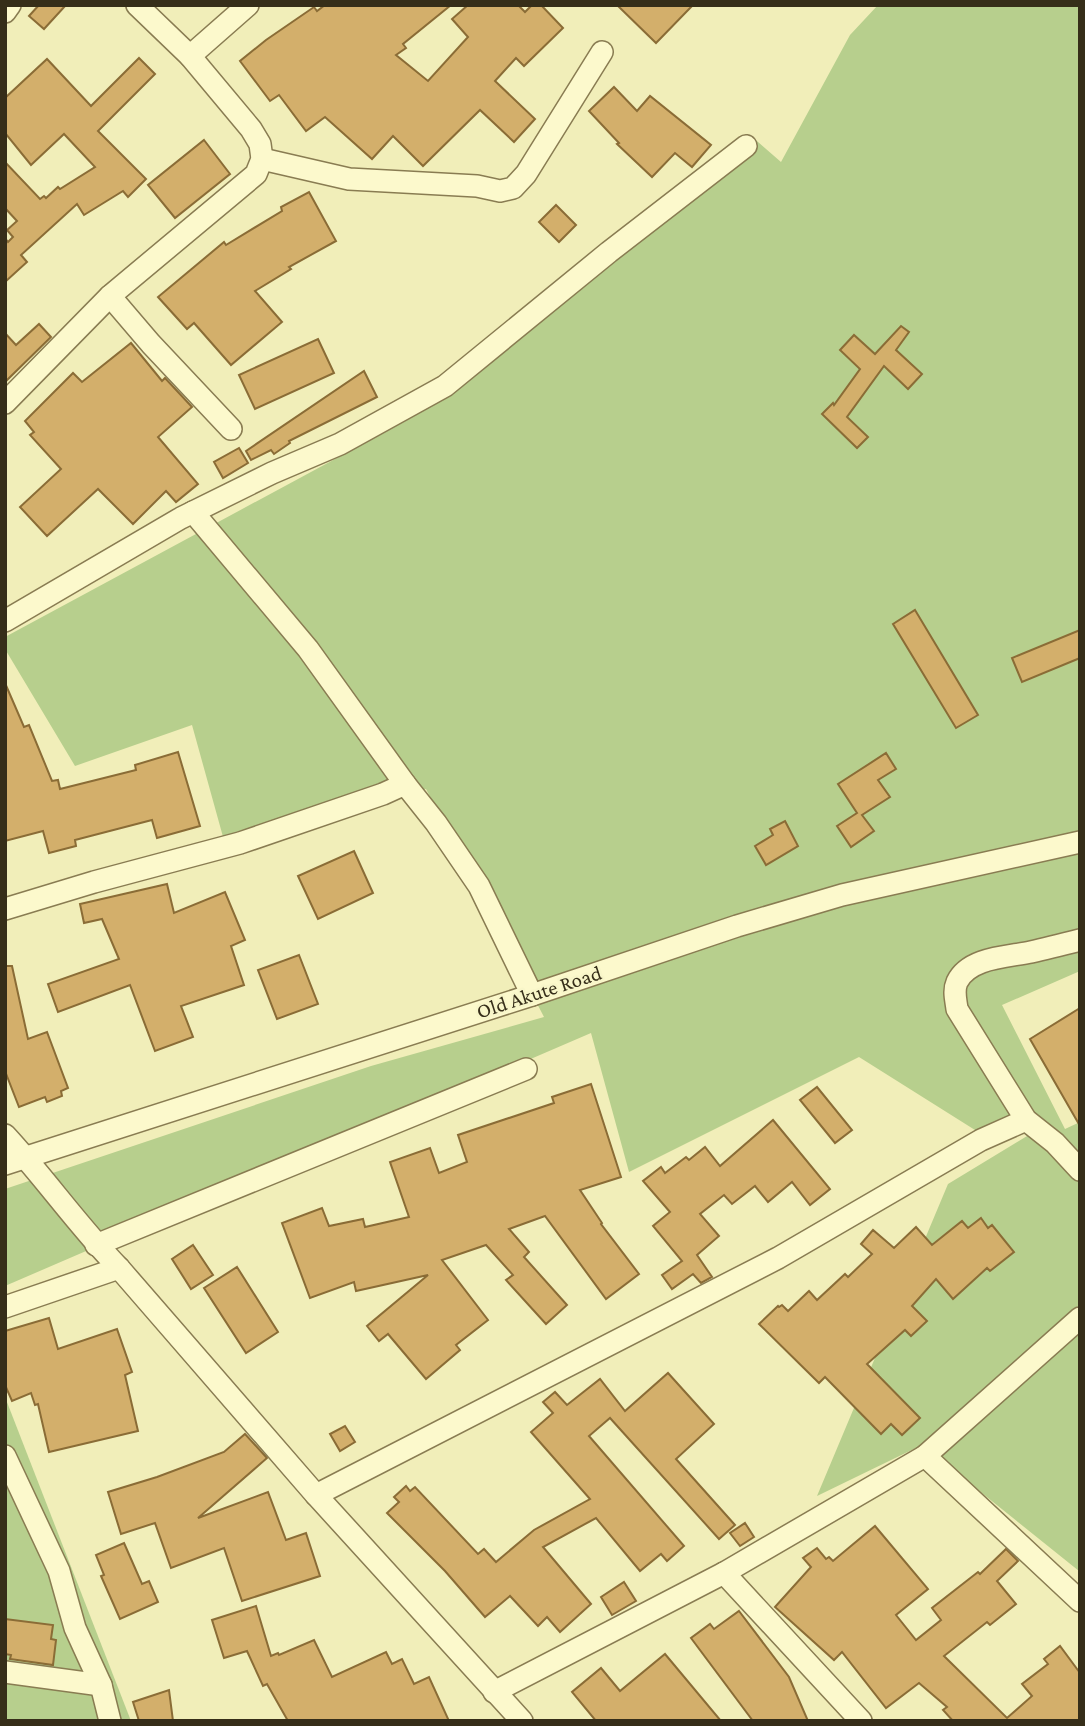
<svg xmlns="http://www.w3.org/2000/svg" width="1085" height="1726" font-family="'Crimson Pro',serif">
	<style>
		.green { fill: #b7cf8d }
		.building { fill: #d3af6b; stroke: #8a6c36; stroke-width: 2 }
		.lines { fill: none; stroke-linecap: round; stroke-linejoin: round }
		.street-casing { stroke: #897c52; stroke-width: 24 }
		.street { stroke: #fcf9cc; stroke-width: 21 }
		.labels { text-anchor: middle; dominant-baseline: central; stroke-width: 5; stroke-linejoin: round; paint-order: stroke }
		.street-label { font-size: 21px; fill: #362e19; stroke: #f8f6c9 }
	</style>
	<rect width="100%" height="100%" fill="#f1eeb9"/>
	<g class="green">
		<path d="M878 5H1080V971L1002 1005 1065 1129 1080 1122 1079 1571 922 1445 817 1496 948 1184 1037 1130H975L859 1057 629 1172 591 1033 5 1286V1189L371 1066 544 1017 426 789 225 844 192 725 75 766 5 649V637L411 418 750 135 781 162 850 35Z"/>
		<path d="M5 1397 131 1721H5Z"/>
	</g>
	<g class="building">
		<path d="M39 5H66L44 29 29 16Z"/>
		<path d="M325 5H451L403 44 406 48 396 55 428 81 468 37 452 19 468 5H518L525 12 532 5H541L563 28 524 66 516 58 495 81 535 119 514 142 480 110 423 166 393 136 372 159 325 117 306 131 279 95 270 101 240 61 266 40 314 7 317 11Z"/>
		<path d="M617 5H693L656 43Z"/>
		<path d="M139 58 155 74 98 131 146 179 128 197 123 191 84 215 77 204 21 255 27 262 5 282V238L8 242 13 237 7 230 17 221 5 208V162L40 199 44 196 46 198 58 187 60 189 95 167 64 134 31 165 5 133V98L47 59 91 106Z"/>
		<path d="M614 87 637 111 650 96 711 145 692 167 675 153 652 177 617 144 619 143 589 111Z"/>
		<path d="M204 140 230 174 175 218 148 185Z"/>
		<path d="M309 192 336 241 289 267 291 269 255 291 282 322 231 365 194 323 187 329 158 297 224 242 226 245 282 211 281 207Z"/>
		<path d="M556 205 576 225 559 242 539 222Z"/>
		<path d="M39 324 51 337 5 382V333L16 345Z"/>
		<path d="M901 326 909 332 896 350 922 374 908 389 884 366 847 417 868 437 857 448 822 414 833 403 834 405 860 369 840 350 854 335 875 354Z"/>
		<path d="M318 339 334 373 255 409 239 375Z"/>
		<path d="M131 343 162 381 165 378 192 407 158 437 198 484 176 502 166 491 133 524 98 489 47 536 20 507 61 469 30 435 34 432 25 421 73 373 82 382Z"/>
		<path d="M364 371 377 397 289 441 290 443 274 454 271 450 251 460 246 451Z"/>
		<path d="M239 448 248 463 223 478 214 462Z"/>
		<path d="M915 610 978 715 956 728 893 624Z"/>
		<path d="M1080 630V658L1022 682 1012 658Z"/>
		<path d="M5 683 24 727 29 725 52 781 58 780 60 789 136 770 135 765 178 752 200 826 157 838 152 820 75 840 76 846 49 853 43 831 5 841Z"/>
		<path d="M886 753 896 769 878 780 890 797 862 815 874 831 851 847 837 826 857 813 838 784Z"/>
		<path d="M785 821 798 846 766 865 755 846 773 835 770 829Z"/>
		<path d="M354 851 373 893 318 919 298 876Z"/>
		<path d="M167 884 174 913 225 892 245 940 231 946 244 985 181 1006 193 1037 155 1051 130 985 58 1012 48 984 119 959 102 919 84 923 80 904Z"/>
		<path d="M299 955 318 1004 277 1019 258 970Z"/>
		<path d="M5 966H12L28 1039 47 1032 68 1088 61 1091 62 1096 47 1102 45 1097 19 1107 5 1071Z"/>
		<path d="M1080 1008V1126L1030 1039Z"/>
		<path d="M591 1084 621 1177 580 1190 602 1223 601 1224 639 1274 606 1299 545 1216 509 1229 529 1252 524 1257 567 1305 546 1324 506 1280 513 1275 486 1245 442 1260 488 1320 456 1345 460 1350 426 1379 388 1334 379 1341 367 1326 428 1275 356 1291 354 1282 310 1298 282 1223 322 1208 329 1226 363 1219 365 1227 409 1217 390 1162 430 1148 439 1173 467 1162 458 1135 554 1103 552 1097Z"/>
		<path d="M817 1087 852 1130 835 1143 800 1100Z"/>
		<path d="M773 1120 830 1189 810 1205 792 1182 768 1202 755 1186 732 1204 724 1195 700 1214 719 1236 697 1255 712 1277 701 1283 693 1274 672 1289 662 1275 682 1261 653 1226 670 1212 643 1181 661 1167 665 1173 686 1157 689 1160 705 1147 720 1166Z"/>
		<path d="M981 1218 988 1228 992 1225 1014 1252 990 1271 987 1268 953 1299 936 1279 912 1306 927 1321 911 1336 905 1330 867 1364 920 1418 902 1435 891 1424 881 1434 825 1377 819 1383 759 1324 778 1306 779 1307 782 1305 788 1311 809 1291 817 1300 845 1274 848 1277 872 1254 861 1244 873 1230 894 1248 916 1227 932 1245 962 1221 968 1228Z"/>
		<path d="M193 1245 213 1275 191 1289 172 1259Z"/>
		<path d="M237 1267 278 1332 246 1353 204 1288Z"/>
		<path d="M49 1318 58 1349 117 1329 132 1372 125 1375 138 1431 49 1452 38 1404 35 1405 31 1393 12 1401 5 1385V1331Z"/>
		<path d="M668 1373 714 1424 676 1459 735 1525 719 1539 610 1418 589 1436 684 1546 667 1561 661 1554 640 1571 596 1518 543 1547 591 1604 560 1632 547 1617 538 1626 510 1596 485 1617 445 1571 387 1513 399 1502 394 1497 406 1486 410 1491 415 1487 478 1554 484 1549 496 1562 534 1530 590 1499 531 1432 553 1413 543 1402 555 1392 567 1405 600 1379 625 1411Z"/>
		<path d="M345 1426 355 1442 340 1451 330 1434Z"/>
		<path d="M245 1434 267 1458 198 1518 268 1492 286 1540 306 1533 320 1576 242 1601 224 1548 171 1568 155 1523 121 1534 108 1492 157 1477 224 1452Z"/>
		<path d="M745 1523 754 1537 740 1546 730 1533Z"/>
		<path d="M875 1526 928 1589 896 1615 916 1640 941 1620 932 1608 978 1572 980 1574 1006 1549 1018 1561 997 1581 1016 1604 990 1625 987 1622 944 1656 1007 1718 1032 1696 1022 1684 1048 1664 1044 1659 1060 1646 1080 1673V1721H953L943 1710 947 1707 919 1683 886 1708 842 1652 834 1660 775 1607 811 1567 803 1558 817 1548 826 1559 829 1557 833 1561Z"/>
		<path d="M124 1543 142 1584 149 1581 158 1602 120 1619 101 1576 104 1575 96 1555Z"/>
		<path d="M624 1582 636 1601 612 1615 601 1597Z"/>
		<path d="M256 1606 271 1656 278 1653 279 1655 314 1640 332 1677 386 1652 392 1664 402 1659 414 1684 429 1677 449 1721H288L267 1684 263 1686 247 1651 224 1658 212 1620Z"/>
		<path d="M739 1611 789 1677 808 1721H753L691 1638 710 1624 714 1629Z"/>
		<path d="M5 1619 53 1625 51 1639 56 1640 53 1665 10 1659 11 1655 5 1654Z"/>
		<path d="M665 1654 721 1721H596L572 1692 601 1668 620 1691Z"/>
		<path d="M169 1690 173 1721H139L133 1702Z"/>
	</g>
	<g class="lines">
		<defs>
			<g id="street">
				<path d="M5 12 10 5"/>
				<path d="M190 56 248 5"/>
				<path d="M262 159 349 179 477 186 500 191 513 188 526 174 602 52"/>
				<path d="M110 296 151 344 231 429"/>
				<path d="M5 403 110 296 256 174 262 159 260 144 251 129 190 56 137 5"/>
				<path d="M193 512 308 649 405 784"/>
				<path d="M5 621 181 518 272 473 340 444 445 386 609 252 746 146"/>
				<path d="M5 909 94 882 240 843 383 794 405 784 436 823 479 886 532 995"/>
				<path d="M1080 940C1064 944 1048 948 1031 952 1008 957 969 957 957 982 953 991 956 1000 957 1009L1026 1120 1055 1143 1080 1170"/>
				<path d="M5 1135C45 1178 78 1226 119 1268L316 1495 522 1721"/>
				<path d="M5 1164 532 995 737 926 842 895 1080 842"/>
				<path d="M96 1245 526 1069"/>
				<path d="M5 1307 119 1268"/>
				<path d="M5 1456 59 1571 75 1628 101 1685 110 1721"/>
				<path d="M925 1456 1080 1601"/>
				<path d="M316 1495 778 1258 981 1140 1026 1120"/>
				<path d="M724 1573 861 1721"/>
				<path d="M5 1672 101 1685"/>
				<path d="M494 1692 724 1573 925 1456 1080 1318"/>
			</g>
		</defs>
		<use href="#street" class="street-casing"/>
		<use href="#street" class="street"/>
	</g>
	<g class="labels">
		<g class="street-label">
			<text transform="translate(539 992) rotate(-18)">Old Akute Road</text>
		</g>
	</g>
	<rect width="1085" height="1726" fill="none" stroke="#362e19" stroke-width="14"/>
</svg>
